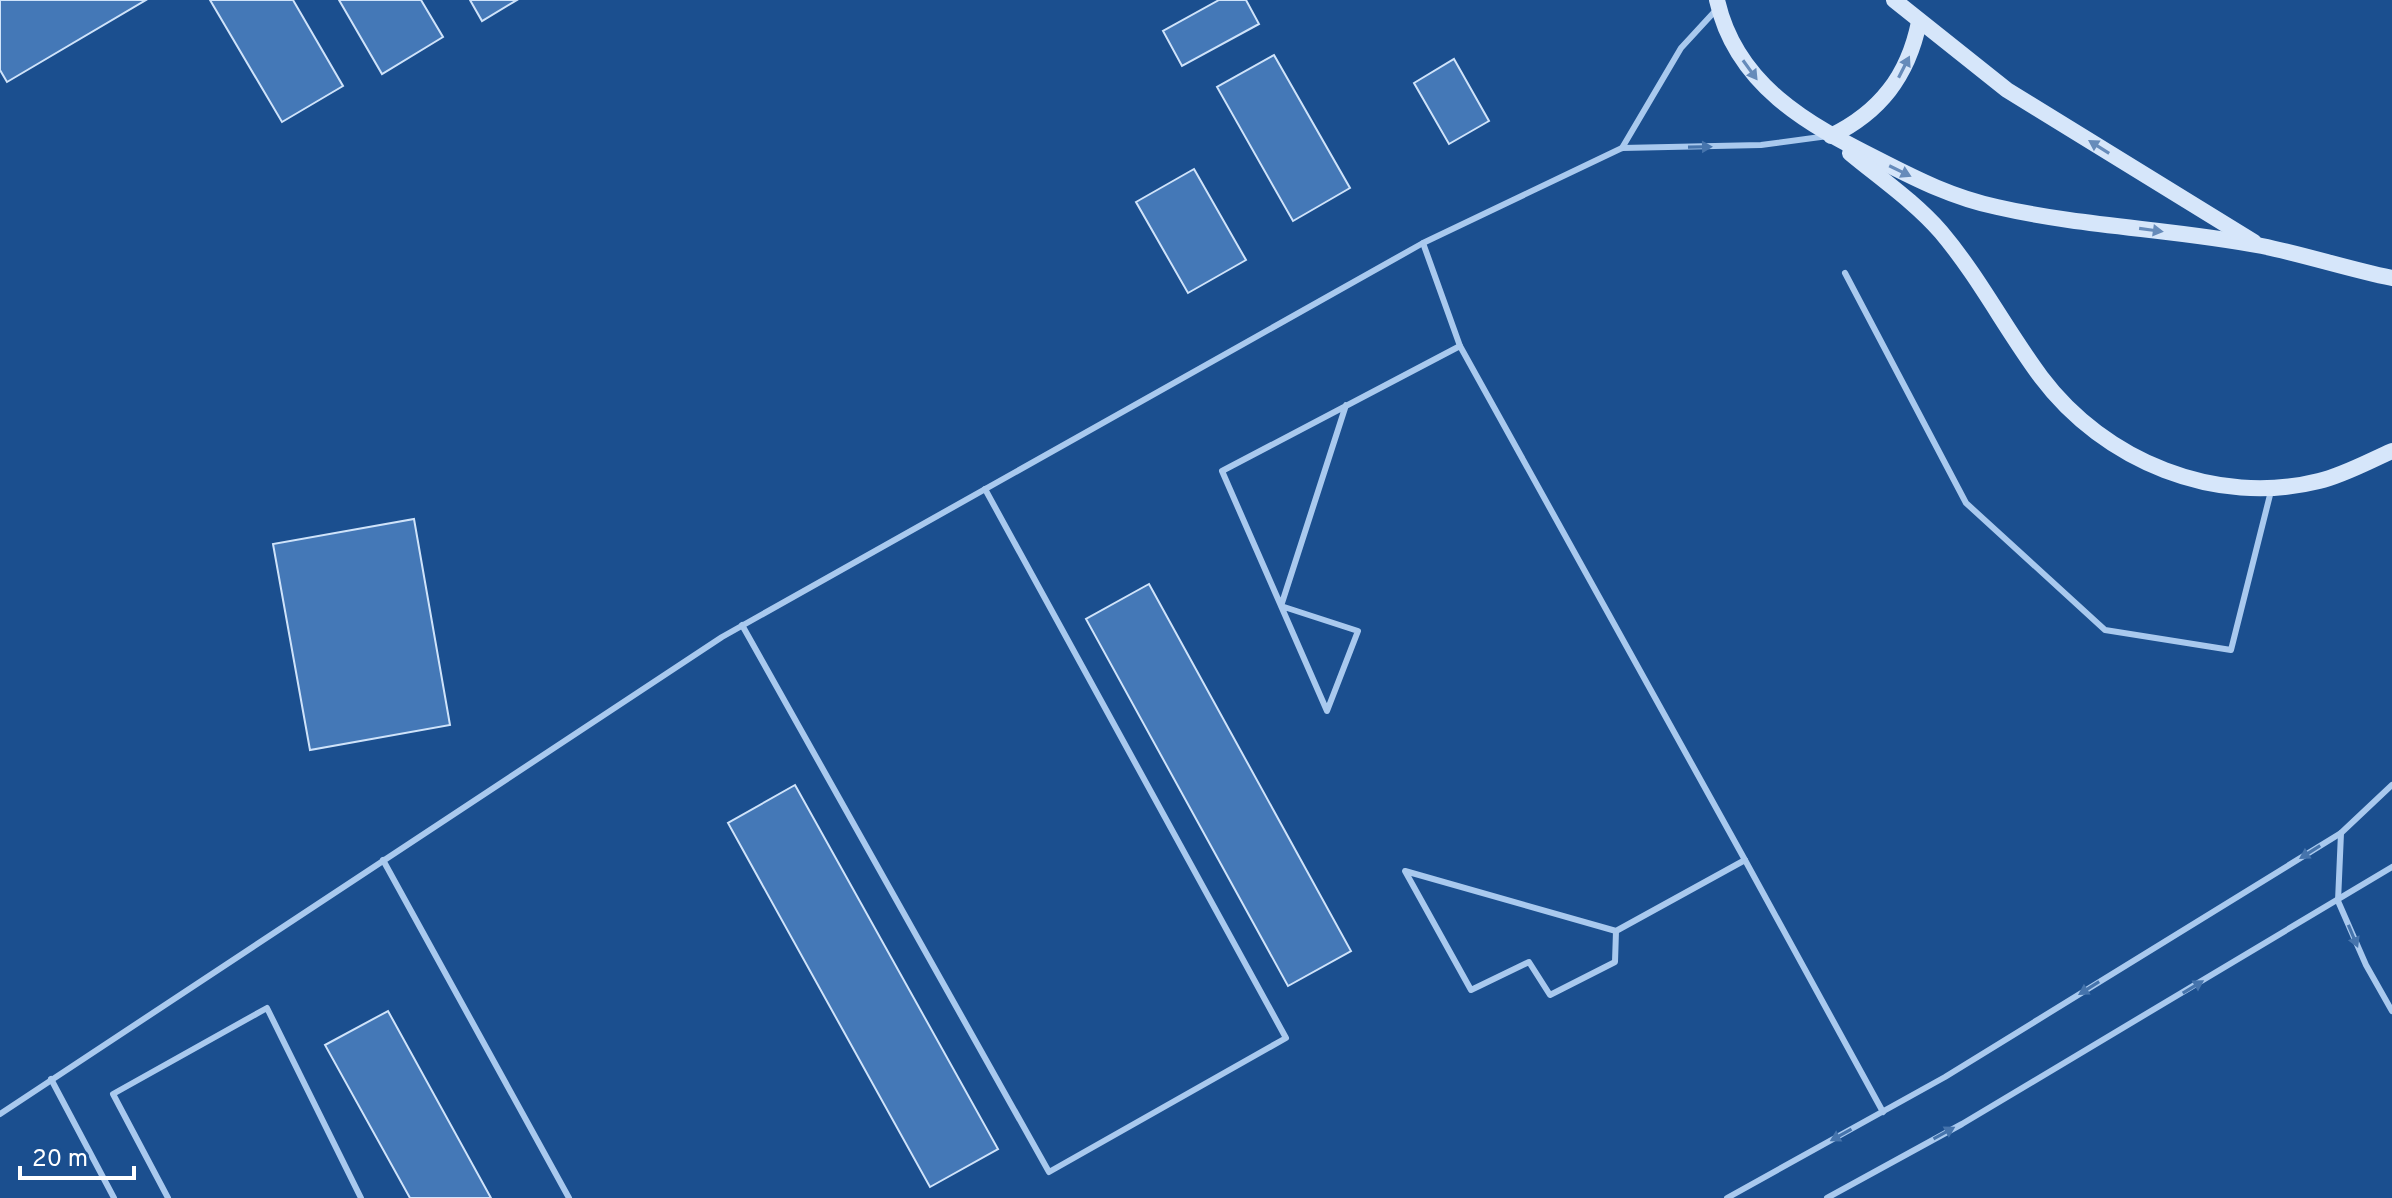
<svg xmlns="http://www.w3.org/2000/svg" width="2392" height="1198" font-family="Overpass,sans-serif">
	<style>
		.building { fill: #4478b7; stroke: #cfe3fa; stroke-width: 2 }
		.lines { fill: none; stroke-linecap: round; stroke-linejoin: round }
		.lane { stroke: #a9c9ee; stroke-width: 6 }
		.secondary { stroke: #d6e6fa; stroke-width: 16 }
		.oneway { fill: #668bba }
		.oneway2 { fill: #4674ac }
	</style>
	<rect width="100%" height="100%" fill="#1b4f8f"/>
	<g class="building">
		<path d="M0 0H146L7 82 0 70Z"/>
		<path d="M210 0H293L343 86 282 122Z"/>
		<path d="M339 0H421L443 37 382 74Z"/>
		<path d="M470 0H517L482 21Z"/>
		<path d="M1219 0H1246L1259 24 1182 66 1163 31Z"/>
		<path d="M1274 55 1350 188 1293 221 1217 87Z"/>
		<path d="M1454 59 1489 121 1449 144 1414 83Z"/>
		<path d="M1194 169 1246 260 1188 293 1136 202Z"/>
		<path d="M414 519 450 725 310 750 273 544Z"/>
		<path d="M1149 584 1351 951 1288 986 1086 619Z"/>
		<path d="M795 785 998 1149 930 1187 728 823Z"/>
		<path d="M388 1011 491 1198H410L325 1045Z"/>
	</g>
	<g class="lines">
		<g class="lane">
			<path d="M1622 148 1681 48 1716 10"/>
			<path d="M1423 243 1460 346"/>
			<path d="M1845 273 1966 503 2105 630 2231 650 2271 491"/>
			<path d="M1346 405 1281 606 1358 631 1327 711 1222 471 1460 346 1745 860"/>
			<path d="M742 625 1049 1172 1286 1038 985 489"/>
			<path d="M2341 833 2338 901 2366 965 2392 1011"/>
			<path d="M383 860 569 1198"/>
			<path d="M1616 931 1405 871 1471 990 1529 962 1550 995 1615 962 1616 931 1745 860 1883 1112"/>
			<path d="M51 1079 114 1198"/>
			<path d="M0 1114 722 637 1423 243 1622 148 1761 145 1828 136"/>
			<path d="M168 1198 113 1094 267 1008 361 1198"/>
			<path d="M1727 1198 1945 1077 2341 833 2392 785"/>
			<path d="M1827 1198 1962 1124 2392 867"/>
		</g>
		<g class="secondary">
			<path d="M1717 0C1736 85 1807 124 1879 160 1918 180 1954 198 1997 207 2084 227 2175 229 2262 246 2306 255 2348 269 2392 278"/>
			<path d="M1894 0 2007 90 2254 242"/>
			<path d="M1831 136C1880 112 1908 76 1919 22"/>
			<path d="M1850 153C1880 178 1915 202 1941 232 1979 277 2006 330 2041 377 2104 461 2216 507 2319 481 2344 475 2369 461 2392 451"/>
		</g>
	</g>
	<defs><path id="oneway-solid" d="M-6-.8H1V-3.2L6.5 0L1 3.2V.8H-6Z" transform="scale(2)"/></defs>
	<g class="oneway">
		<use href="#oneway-solid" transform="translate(1904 67) rotate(-63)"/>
		<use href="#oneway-solid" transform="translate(1750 70) rotate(54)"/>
		<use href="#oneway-solid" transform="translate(2099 147) rotate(-148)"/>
		<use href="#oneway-solid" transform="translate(1900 171) rotate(26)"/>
		<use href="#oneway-solid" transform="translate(2151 230) rotate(8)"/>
	</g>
	<g class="oneway2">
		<use href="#oneway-solid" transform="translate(1700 147) rotate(-1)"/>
		<use href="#oneway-solid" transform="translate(2310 852) rotate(148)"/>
		<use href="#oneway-solid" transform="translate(2353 936) rotate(67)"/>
		<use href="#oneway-solid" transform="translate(2193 987) rotate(-31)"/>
		<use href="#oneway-solid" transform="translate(2089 988) rotate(148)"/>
		<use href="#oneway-solid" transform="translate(1944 1133) rotate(-29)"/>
		<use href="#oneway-solid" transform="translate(1841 1135) rotate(151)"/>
	</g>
	<path d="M20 1166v12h114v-12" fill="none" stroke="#ffffff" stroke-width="4"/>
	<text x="32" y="1166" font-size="24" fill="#ffffff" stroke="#1b4f8f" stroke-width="6" paint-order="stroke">20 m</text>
</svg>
